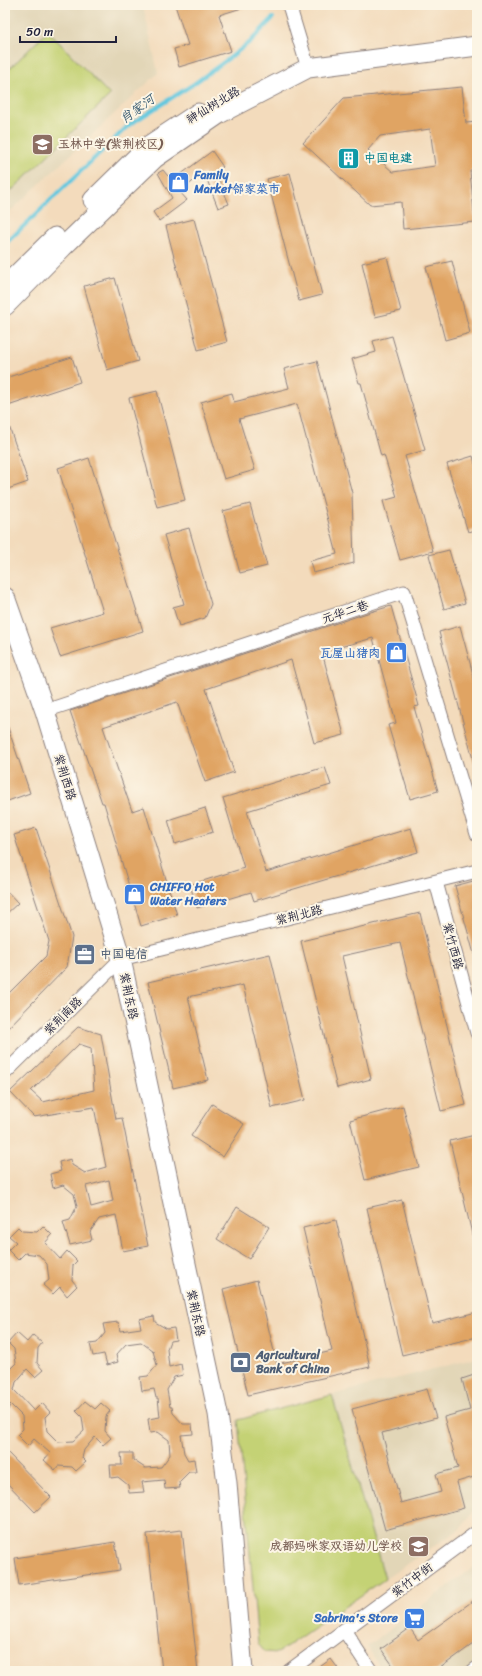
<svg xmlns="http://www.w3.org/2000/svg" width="482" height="1676" font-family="Sriracha,'LXGW WenKai TC',sans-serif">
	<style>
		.built { fill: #e2d6b7 }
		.green { fill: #c4d274; stroke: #737a58 }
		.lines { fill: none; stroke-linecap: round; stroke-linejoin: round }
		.stream { stroke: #62c8df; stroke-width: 4 }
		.building { fill: #e0a463; fill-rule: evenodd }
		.street-casing { stroke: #8a7e7c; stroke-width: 15 }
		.secondary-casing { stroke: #8a7e7c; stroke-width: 21 }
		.street { stroke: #fff; stroke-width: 13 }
		.secondary { stroke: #fff; stroke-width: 19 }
		.labels { text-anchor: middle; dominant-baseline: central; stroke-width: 4; stroke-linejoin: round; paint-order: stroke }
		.street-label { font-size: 12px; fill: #22223b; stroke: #fcf5e5 }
		.education-label { font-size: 12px; font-weight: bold; fill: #785e54; stroke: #fcf5e5; text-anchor: start }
		.culture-label { font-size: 12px; font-weight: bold; fill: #0d838f; stroke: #fcf5e5; text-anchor: start }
		.shop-label { font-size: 12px; font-weight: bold; fill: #366cbe; stroke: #fcf5e5; text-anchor: start }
		.service-label { font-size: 12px; font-weight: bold; fill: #4e5e75; stroke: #fcf5e5; text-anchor: start }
		.water-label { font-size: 13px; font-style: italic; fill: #385c74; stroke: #fcf5e5 }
	</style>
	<rect width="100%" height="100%" fill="#fcf5e5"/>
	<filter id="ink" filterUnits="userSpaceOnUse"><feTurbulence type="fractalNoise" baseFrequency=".025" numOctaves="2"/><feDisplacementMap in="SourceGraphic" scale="8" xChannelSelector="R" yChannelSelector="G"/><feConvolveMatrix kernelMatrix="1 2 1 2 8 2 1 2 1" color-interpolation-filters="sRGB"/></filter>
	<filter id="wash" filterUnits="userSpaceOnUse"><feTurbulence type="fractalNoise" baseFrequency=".012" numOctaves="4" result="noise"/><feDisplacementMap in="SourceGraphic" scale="16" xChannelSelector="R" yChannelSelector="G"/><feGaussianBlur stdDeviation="0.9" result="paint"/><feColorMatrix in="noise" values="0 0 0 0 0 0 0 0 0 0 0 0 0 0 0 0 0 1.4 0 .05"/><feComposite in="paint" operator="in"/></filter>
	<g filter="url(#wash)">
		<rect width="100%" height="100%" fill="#f3dbbc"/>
		<g class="built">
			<path d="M5 5H143L158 73 5 216Z"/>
			<path d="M477 1358V1507L461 1528 385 1579 332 1395Z"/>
			<path d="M477 1565V1671H383L367 1646Z"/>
		</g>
		<g class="green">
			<path d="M48 31 110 95 6 196 5 194V73Z"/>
			<path d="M332 1395 385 1579 277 1653 265 1652 258 1644 238 1420Z"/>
		</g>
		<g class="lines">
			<path class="stream" d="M5 244 129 125 192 85 232 56 250 42 273 18"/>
		</g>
		<g id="blocks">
			<g class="building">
				<path d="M175 5H244L245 7 219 15 231 51 179 67 174 49 188 45Z"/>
				<path d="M462 87 466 123 477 122V170L470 171 475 222 403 229 401 202 370 205 303 143 344 98ZM430 129 435 166 393 172 368 150 380 136Z"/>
				<path d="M212 151 223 167 215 171 229 204 218 208 204 172 180 192 187 200 159 221 153 212 172 198 158 173 163 170 172 181Z"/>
				<path d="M290 173 322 295 299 301 267 179Z"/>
				<path d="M194 219 227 342 198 350 166 226Z"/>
				<path d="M387 257 401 311 375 317 362 263Z"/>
				<path d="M452 261 470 333 445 340 426 267Z"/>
				<path d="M115 278 138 361 107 370 84 286Z"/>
				<path d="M392 336 425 450 405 456 433 551 400 560 383 501 397 497 384 455 381 456 361 383H359L352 359 376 352 373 341Z"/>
				<path d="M72 357 80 382 5 407V378Z"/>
				<path d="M317 361 352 493 354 563 313 573 310 561 337 554 297 404 239 419 255 470 224 479 201 402 232 393 234 402 289 388 284 369Z"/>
				<path d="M157 391 185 500 157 507 129 398Z"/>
				<path d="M5 420H7L28 482 5 490Z"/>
				<path d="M473 456 477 471V529L468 532 447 464Z"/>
				<path d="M89 458 143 631 60 657 50 628 103 612 58 468Z"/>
				<path d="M250 504 267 566 240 573 223 511Z"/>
				<path d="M189 528 211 604 205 618 179 626 173 607 184 604 164 535Z"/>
				<path d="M449 550 465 603 444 609 429 555Z"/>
				<path d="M391 606 419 706 414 707 438 791 410 799 388 725 396 723 373 638 322 652 344 735 314 743 291 660 206 689 234 772 205 782 177 702 103 727 132 811 144 807 177 915 141 926 104 803H102L70 711 364 614Z"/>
				<path d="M460 626 477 689V762L474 763 439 632Z"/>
				<path d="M5 725H7L30 793 5 802Z"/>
				<path d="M325 767 331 785 247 811 266 872 411 828 418 852 254 901 251 892 197 908 190 885 244 868 223 798Z"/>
				<path d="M205 808 213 832 175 844 168 820Z"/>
				<path d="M36 828 72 937 67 967 5 1031V997L46 956 49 941 14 835Z"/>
				<path d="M477 880V953L474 954 455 886Z"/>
				<path d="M5 889 18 903 5 915Z"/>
				<path d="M420 913 466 1105 441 1111 400 943 342 956 371 1079 337 1088 301 941Z"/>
				<path d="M270 954 305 1100 272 1108 243 985 188 997 208 1080 173 1088 148 982Z"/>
				<path d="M78 1027 101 1034 116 1119 122 1118 148 1246 123 1251 116 1215 99 1219 90 1232 92 1240 70 1245 63 1222 70 1220 77 1206 74 1194 63 1185 53 1188 50 1174 61 1171 59 1162 71 1159 72 1165 85 1173 106 1167 94 1107 34 1117 10 1092ZM79 1044 91 1048 94 1090 43 1102 31 1091ZM109 1180 113 1201 91 1207 86 1186Z"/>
				<path d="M212 1104 244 1124 223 1157 191 1136Z"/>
				<path d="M403 1106 419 1167 365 1180 350 1120Z"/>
				<path d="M475 1135 477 1145V1237L473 1238 450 1141Z"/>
				<path d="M402 1200 432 1323 477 1312V1337L402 1355 367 1208Z"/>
				<path d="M237 1207 269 1227 249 1259 217 1239Z"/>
				<path d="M336 1220 370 1367 248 1395 223 1289 257 1280 277 1364 332 1351 303 1228Z"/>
				<path d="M43 1226 52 1235 45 1243 60 1259 67 1251 77 1261 73 1265 72 1280 77 1286 67 1296 60 1287 53 1294 43 1285 49 1280 47 1264 39 1255 25 1253 18 1260 8 1250 16 1242 9 1236 18 1227 22 1231 37 1232Z"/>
				<path d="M154 1316 155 1322 167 1329 174 1328 176 1340 170 1341 167 1349 169 1367 181 1364 183 1375 174 1377 167 1390 170 1407H172L173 1413 183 1424H192L193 1434 181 1435 184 1453 188 1460 194 1459 196 1472H189L179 1482 180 1488 165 1489 164 1480 142 1482 144 1492 129 1493 128 1485 118 1477 111 1478 110 1465H122L121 1453H133V1460L145 1468 161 1467 170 1455 169 1440 158 1432 150 1433 148 1419 160 1417 158 1398H156L154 1389 142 1391 140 1377 148 1376 157 1365 153 1351 141 1342 126 1344 116 1355 118 1362 107 1365 104 1354 93 1356 90 1344 97 1343 105 1333 103 1324 118 1322 120 1331 141 1328 139 1319Z"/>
				<path d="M17 1333 27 1342 33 1335 42 1343 38 1348 37 1363 43 1370 35 1377 27 1369 16 1382 14 1390 34 1411 42 1403 50 1412 45 1417 47 1431 58 1442 73 1441 84 1431 82 1417 76 1411 85 1401 95 1409 101 1403 110 1411 106 1416 105 1431 111 1438 103 1445 95 1437 84 1450 82 1458 86 1462 76 1471 72 1467 58 1466 55 1470 44 1460 50 1453 34 1439 28 1446 17 1435 23 1429 22 1416 10 1404 8 1410H5V1374L16 1363 14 1349 8 1343Z"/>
				<path d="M477 1374V1476L457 1482 464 1508 385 1530 352 1409 427 1389 436 1418 382 1433 401 1503 441 1492 436 1474 458 1468 444 1417 470 1410 462 1379Z"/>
				<path d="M5 1450 51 1497 35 1512 5 1481Z"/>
				<path d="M182 1530 198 1671H162L147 1534Z"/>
				<path d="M115 1542 120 1570 19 1585 15 1558Z"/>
				<path d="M477 1598V1641L436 1671H397L381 1649 410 1628 418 1640Z"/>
				<path d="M331 1659 340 1671H314Z"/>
			</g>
		</g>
	</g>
	<g filter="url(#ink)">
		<use href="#blocks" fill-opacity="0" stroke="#8a7e7c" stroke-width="1"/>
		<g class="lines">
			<defs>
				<g id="street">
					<path d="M289 5 308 68"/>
					<path d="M45 711 404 592 477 834"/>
					<path d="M436 882 477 1033"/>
					<path d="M5 1073 121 959 477 871"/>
					<path d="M344 1630 371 1671"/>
					<path d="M289 1671 477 1532"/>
					<path d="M473 1671 477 1668"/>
				</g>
				<g id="secondary">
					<path d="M93 200 148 146 198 113"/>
					<path d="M5 286 55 237"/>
					<path d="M5 306 63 247 155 158 219 114 308 68 477 46"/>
					<path d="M5 597 45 711 121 959 218 1414 227 1483 243 1671"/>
				</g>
			</defs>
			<use href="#street" class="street-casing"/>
			<use href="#secondary" class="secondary-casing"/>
			<use href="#street" class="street"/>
			<use href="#secondary" class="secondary"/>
		</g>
	</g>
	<defs>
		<symbol id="school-square" viewBox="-11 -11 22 22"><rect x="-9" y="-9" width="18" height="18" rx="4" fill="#8d6e63" stroke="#fcf5e5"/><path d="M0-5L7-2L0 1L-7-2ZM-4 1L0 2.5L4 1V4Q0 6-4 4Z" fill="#fff"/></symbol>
		<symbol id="building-square" viewBox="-11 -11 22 22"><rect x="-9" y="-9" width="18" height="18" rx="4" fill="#0f9aa8" stroke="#fcf5e5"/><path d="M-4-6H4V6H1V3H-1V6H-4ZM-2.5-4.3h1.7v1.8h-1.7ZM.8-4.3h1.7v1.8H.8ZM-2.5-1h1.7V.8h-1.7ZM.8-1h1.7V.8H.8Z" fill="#fff"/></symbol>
		<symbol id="shop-square" viewBox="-11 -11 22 22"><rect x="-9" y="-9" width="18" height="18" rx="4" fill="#3f7fe0" stroke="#fcf5e5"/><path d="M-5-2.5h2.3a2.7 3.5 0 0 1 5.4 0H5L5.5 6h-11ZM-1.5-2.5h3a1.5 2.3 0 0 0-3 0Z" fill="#fff"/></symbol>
		<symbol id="office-square" viewBox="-11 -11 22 22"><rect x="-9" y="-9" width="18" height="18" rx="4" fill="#5c6f8a" stroke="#fcf5e5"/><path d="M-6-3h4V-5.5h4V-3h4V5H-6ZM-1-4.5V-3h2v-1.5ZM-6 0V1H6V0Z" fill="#fff"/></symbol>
		<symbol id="bank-square" viewBox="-11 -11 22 22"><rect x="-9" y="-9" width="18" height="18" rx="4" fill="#5c6f8a" stroke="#fcf5e5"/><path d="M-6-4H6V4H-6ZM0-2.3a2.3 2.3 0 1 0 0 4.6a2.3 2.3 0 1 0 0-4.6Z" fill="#fff"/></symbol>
		<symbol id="supermarket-square" viewBox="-11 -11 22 22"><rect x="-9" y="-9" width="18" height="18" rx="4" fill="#3f7fe0" stroke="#fcf5e5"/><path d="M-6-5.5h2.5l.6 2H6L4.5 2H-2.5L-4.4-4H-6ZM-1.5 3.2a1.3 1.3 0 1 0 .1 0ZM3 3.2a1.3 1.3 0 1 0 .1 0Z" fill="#fff"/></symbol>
	</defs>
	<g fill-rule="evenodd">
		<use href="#school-square" x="30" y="132" width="25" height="25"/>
		<use href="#building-square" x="336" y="146" width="25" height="25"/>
		<use href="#shop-square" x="166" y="170" width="25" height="25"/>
		<use href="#shop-square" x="384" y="640" width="25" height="25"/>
		<use href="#shop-square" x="122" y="882" width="25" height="25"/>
		<use href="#office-square" x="72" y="942" width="25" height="25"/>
		<use href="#bank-square" x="228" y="1350" width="25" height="25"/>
		<use href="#school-square" x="406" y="1534" width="25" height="25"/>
		<use href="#supermarket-square" x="402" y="1606" width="25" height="25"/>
	</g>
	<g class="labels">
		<g class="street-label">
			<text transform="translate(213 105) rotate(-31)">神仙树北路</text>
			<text transform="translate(345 612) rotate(-18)">元华二巷</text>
			<text transform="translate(65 777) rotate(73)">紫荆西路</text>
			<text transform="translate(299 915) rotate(-14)">紫荆北路</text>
			<text transform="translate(453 946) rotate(75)">紫竹西路</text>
			<text transform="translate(129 996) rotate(78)">紫荆东路</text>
			<text transform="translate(63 1016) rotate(-45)">紫荆南路</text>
			<text transform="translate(196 1313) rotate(78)">紫荆东路</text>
			<text transform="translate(412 1580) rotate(-37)">紫竹中街</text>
		</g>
		<g class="education-label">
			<text x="58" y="144">玉林中学(紫荆校区)</text>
			<text x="402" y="1546" text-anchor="end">成都妈咪家双语幼儿学校</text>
		</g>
		<g class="culture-label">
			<text x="364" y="158">中国电建</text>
		</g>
		<g class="shop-label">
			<text x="194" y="175">Family<tspan x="194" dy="14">Market邻家菜市</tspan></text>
			<text x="380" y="653" text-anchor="end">瓦屋山猪肉</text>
			<text x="150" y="887">CHIFFO Hot<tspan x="150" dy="14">Water Heaters</tspan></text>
			<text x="398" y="1618" text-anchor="end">Sabrina's Store</text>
		</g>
		<g class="service-label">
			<text x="100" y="954">中国电信</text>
			<text x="256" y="1355">Agricultural<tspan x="256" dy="14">Bank of China</tspan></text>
		</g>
		<g class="water-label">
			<text transform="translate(137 109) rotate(-36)">肖家河</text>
		</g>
	</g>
	<rect width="482" height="1676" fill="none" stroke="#fcf5e5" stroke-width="20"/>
	<path d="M20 36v6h96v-6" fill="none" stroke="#22223b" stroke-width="2"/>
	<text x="26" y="36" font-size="12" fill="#22223b" stroke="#fcf5e5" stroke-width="3" paint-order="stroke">50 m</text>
</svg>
